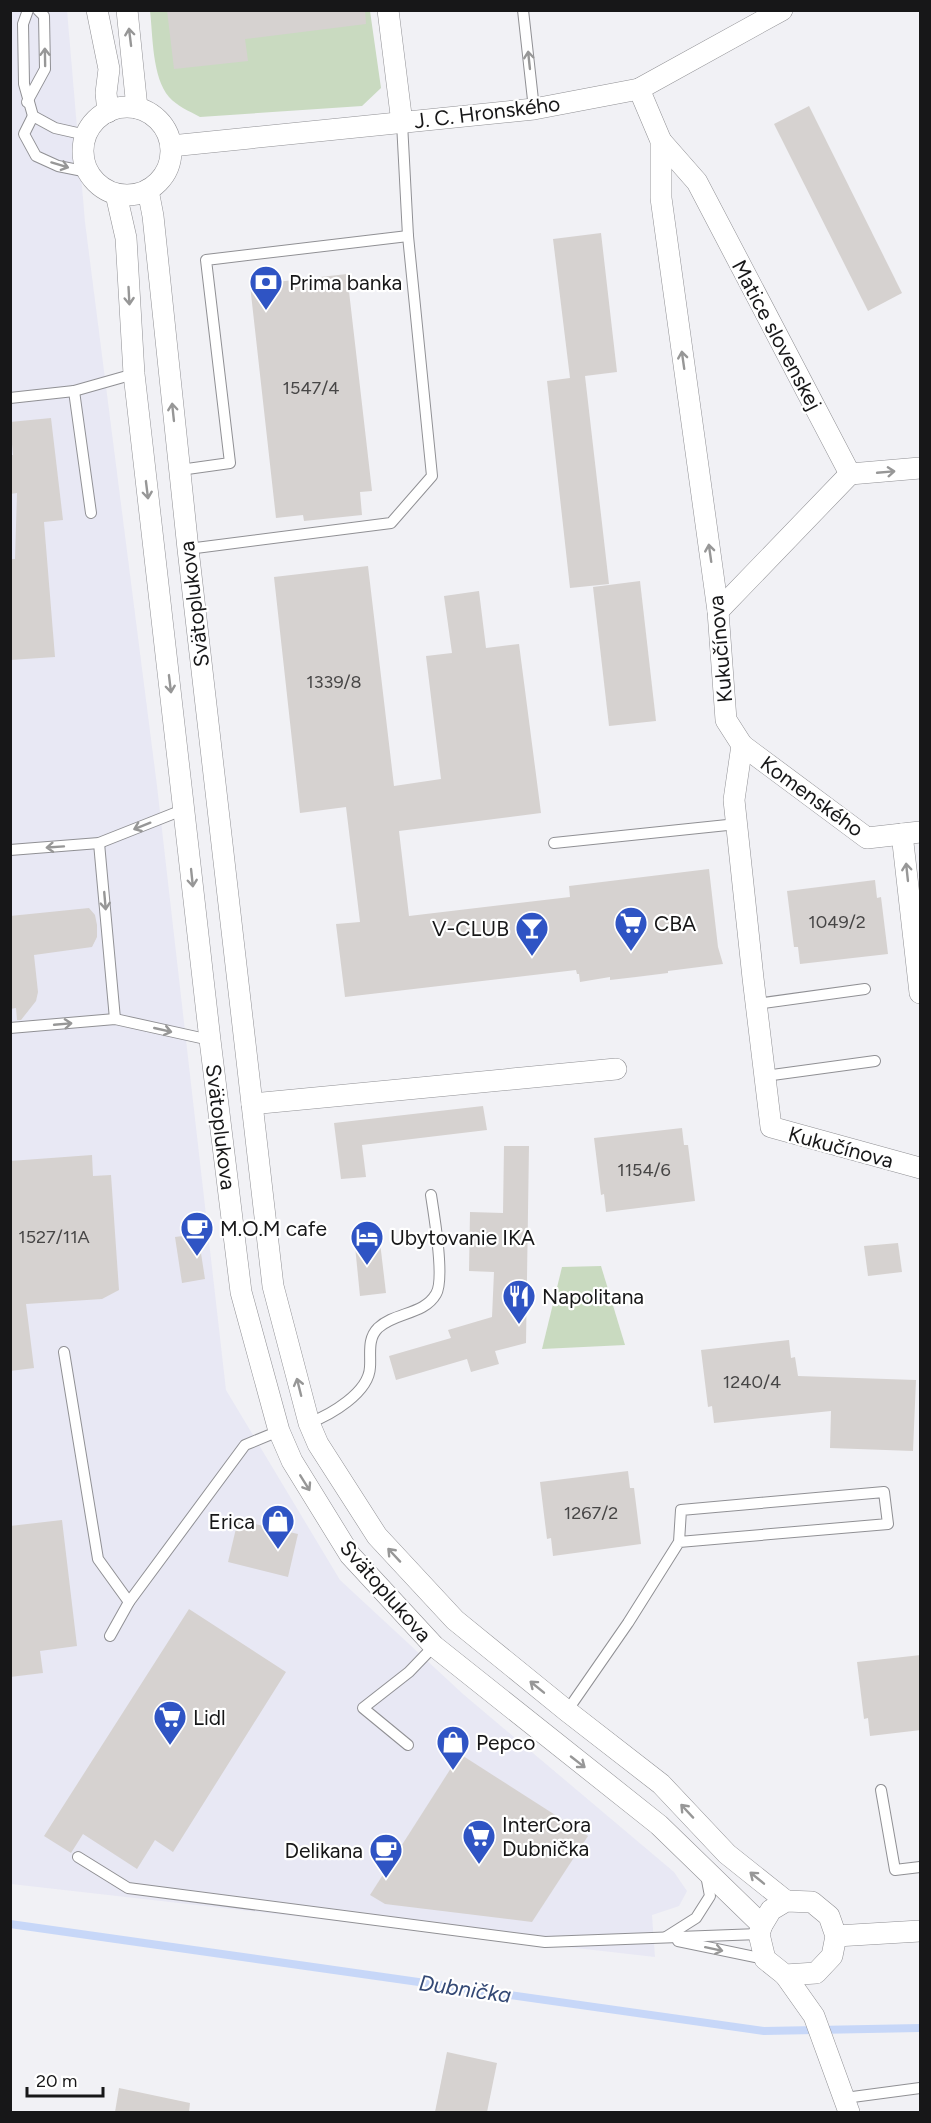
<svg xmlns="http://www.w3.org/2000/svg" width="931" height="2123" font-family="Figtree,sans-serif">
	<style>
		.built { fill: #e8e8f4 }
		.green { fill: #c9dac0 }
		.lines { fill: none; stroke-linecap: round; stroke-linejoin: round }
		.stream { stroke: #c7d7f8; stroke-width: 8 }
		.building { fill: #d6d2d0 }
		.lane-casing { stroke: #909094; stroke-width: 12 }
		.street-casing { stroke: #909094; stroke-width: 22 }
		.lane { stroke: #fff; stroke-width: 10 }
		.street { stroke: #fff; stroke-width: 21 }
		.oneway { stroke: #979797 }
		.labels { text-anchor: middle; dominant-baseline: central; stroke-width: 4.5; stroke-linejoin: round; paint-order: stroke }
		.number-label { font-size: 18px; fill: #474646 }
		.street-label { font-size: 21px; fill: #171718; stroke: #fff }
		.poi-label { font-size: 21px; fill: #171718; stroke: #fff; text-anchor: start }
		.water-label { font-size: 22px; font-style: italic; fill: #344975; stroke: #fff }
	</style>
	<rect width="100%" height="100%" fill="#f1f1f5"/>
	<path class="built" d="M67 10 85 222 157 786 226 1390 340 1580 463 1694 674 1872 687 1891 679 1906 652 1915 655 1957 11 1884 10 11Z"/>
	<g class="green">
		<path d="M150 11H370L381 88 362 106 200 117C189 111 177 106 169 97 152 77 153 36 150 11Z"/>
		<path d="M601 1266 625 1345 542 1349 562 1267Z"/>
	</g>
	<g class="lines">
		<path class="stream" d="M10 1924 764 2031 920 2028"/>
	</g>
	<g class="building">
		<path d="M167 10H365L366 24 245 39 248 61 174 69Z"/>
		<path d="M809 106 902 293 868 311 774 124Z"/>
		<path d="M601 233 617 372 585 376 609 584 570 588 547 381 570 378 553 239Z"/>
		<path d="M347 274 372 491 360 492 362 515 304 521 303 515 276 518 250 285Z"/>
		<path d="M51 418 63 520 44 522 55 657 10 660V559H15L17 493 10 494V455H13L10 422Z"/>
		<path d="M368 566 394 786 441 779 426 656 452 653 444 596 479 591 486 648 519 644 541 813 399 831 409 916 570 897 569 886 709 869 718 947 723 964 668 971V973L636 977 610 980V977L580 982 579 974H577L576 970 345 997 336 924 360 922 346 807 300 813 274 577Z"/>
		<path d="M640 581 656 721 609 726 593 587Z"/>
		<path d="M875 880 877 898 881 897 888 954 800 964 798 947H794L787 891Z"/>
		<path d="M89 908 95 915 97 925V937L92 947 34 955 38 992 36 1001 21 1020H17L16 1008 10 1009V916Z"/>
		<path d="M483 1106 487 1130 362 1145 366 1177 341 1179 334 1123Z"/>
		<path d="M682 1128 684 1145H688L695 1201 606 1212 604 1194 601 1195 594 1138Z"/>
		<path d="M504 1146H529L526 1343 495 1351 499 1364 471 1372 467 1359 396 1380 389 1356 451 1338 448 1330 492 1317 494 1272 469 1271 470 1212 503 1213Z"/>
		<path d="M92 1155 93 1176 111 1175 119 1290 102 1299 26 1304 34 1368 10 1371V1161Z"/>
		<path d="M198 1234 205 1279 182 1283 175 1237Z"/>
		<path d="M379 1234 386 1293 360 1296 354 1236Z"/>
		<path d="M898 1243 902 1272 868 1276 864 1246Z"/>
		<path d="M789 1340 791 1358 795 1357 798 1376 916 1380 913 1451 830 1448 831 1411 714 1423 712 1406 708 1407 701 1350Z"/>
		<path d="M628 1471 630 1488H634L641 1544 553 1556 551 1538 547 1539 540 1482Z"/>
		<path d="M62 1520 77 1646 40 1651 43 1673 10 1677V1526Z"/>
		<path d="M238 1520 298 1534 288 1577 228 1562Z"/>
		<path d="M189 1609 286 1672 173 1852 155 1840 137 1869 83 1834 71 1853 44 1836Z"/>
		<path d="M921 1655V1730L870 1736 868 1718 864 1719 857 1662Z"/>
		<path d="M460 1754 588 1836 532 1922 385 1904 370 1895Z"/>
		<path d="M447 2052 497 2063 487 2112H435Z"/>
		<path d="M119 2088 190 2103 189 2112H115Z"/>
	</g>
	<g class="lines">
		<defs>
			<g id="lane">
				<path d="M28 10 23 24 24 84 33 116 55 128 86 135"/>
				<path d="M523 10 534 109"/>
				<path d="M27 102 45 69 44 16 38 10"/>
				<path d="M33 116 24 134 36 156 58 166 88 172"/>
				<path d="M74 391 91 513"/>
				<path d="M10 398 74 391 134 374"/>
				<path d="M180 470 230 463 206 260 408 236"/>
				<path d="M188 549 391 523 432 476 408 236 402 123"/>
				<path d="M99 843 115 1019"/>
				<path d="M554 843 737 824"/>
				<path d="M10 850 99 843 185 809"/>
				<path d="M756 1004 865 989"/>
				<path d="M10 1028 115 1019 210 1040"/>
				<path d="M765 1076 875 1061"/>
				<path d="M64 1352 98 1559 129 1602"/>
				<path d="M309 1423C330 1415 369 1393 370 1367 371 1354 367 1339 378 1328 395 1312 424 1315 436 1294 445 1280 434 1214 431 1195"/>
				<path d="M110 1636 129 1602 245 1445 279 1431"/>
				<path d="M567 1711 628 1623 679 1542 681 1510 884 1492 888 1524 679 1542"/>
				<path d="M408 1745 363 1708 409 1672 434 1646"/>
				<path d="M881 1790 895 1870 920 1867"/>
				<path d="M78 1857 128 1888 545 1942 759 1934"/>
				<path d="M666 1937 696 1918 710 1896 706 1875"/>
				<path d="M678 1941 765 1959"/>
				<path d="M845 2098 920 2088"/>
			</g>
			<g id="street">
				<path d="M97 10 109 69 106 93 108 112"/>
				<path d="M127 10 137 108"/>
				<path d="M388 10 402 123"/>
				<path d="M639 89 661 141V198L718 611 726 720 742 745 734 800 753 978 771 1127 920 1168"/>
				<circle cx="127" cy="151" r="44"/>
				<path d="M661 141 697 182 850 474"/>
				<path d="M171 146 534 109 639 89 782 10"/>
				<path d="M148 190 153 216 188 549 273 1286 309 1423 318 1444 377 1536 455 1620 567 1711 661 1784 727 1854 786 1901"/>
				<path d="M116 194 126 238 134 374 210 1040 241 1292 279 1431 292 1461 350 1555 434 1646 659 1825 762 1925"/>
				<path d="M850 474 920 468"/>
				<path d="M718 611 850 474"/>
				<path d="M742 745 867 838 920 832"/>
				<path d="M902 834 920 993"/>
				<path d="M252 1104 616 1069"/>
				<path d="M786 1901 812 1902 829 1916 836 1936 832 1956 816 1973 785 1975 765 1959 759 1934 762 1925 771 1910Z"/>
				<path d="M836 1936 920 1931"/>
				<path d="M785 1975 814 2016 849 2112"/>
			</g>
		</defs>
		<use href="#lane" class="lane-casing"/>
		<use href="#street" class="street-casing"/>
		<use href="#lane" class="lane"/>
		<use href="#street" class="street"/>
	</g>
	<defs><path id="oneway-shaft" d="M-6 0H5M1.5-3L5.5 0L1.5 3" fill="none" stroke-width="1.6" stroke-linecap="round" stroke-linejoin="round" transform="scale(1.5)"/></defs>
	<g class="oneway">
		<use href="#oneway-shaft" transform="translate(130 37) rotate(-97)"/>
		<use href="#oneway-shaft" transform="translate(45 57) rotate(-91)"/>
		<use href="#oneway-shaft" transform="translate(529 60) rotate(-96)"/>
		<use href="#oneway-shaft" transform="translate(60 165) rotate(17)"/>
		<use href="#oneway-shaft" transform="translate(129 296) rotate(87)"/>
		<use href="#oneway-shaft" transform="translate(683 360) rotate(-98)"/>
		<use href="#oneway-shaft" transform="translate(173 412) rotate(-96)"/>
		<use href="#oneway-shaft" transform="translate(886 472) rotate(-5)"/>
		<use href="#oneway-shaft" transform="translate(147 490) rotate(83)"/>
		<use href="#oneway-shaft" transform="translate(710 553) rotate(-98)"/>
		<use href="#oneway-shaft" transform="translate(170 684) rotate(83)"/>
		<use href="#oneway-shaft" transform="translate(142 826) rotate(158)"/>
		<use href="#oneway-shaft" transform="translate(55 847) rotate(176)"/>
		<use href="#oneway-shaft" transform="translate(907 872) rotate(-96)"/>
		<use href="#oneway-shaft" transform="translate(192 878) rotate(84)"/>
		<use href="#oneway-shaft" transform="translate(105 901) rotate(85)"/>
		<use href="#oneway-shaft" transform="translate(63 1024) rotate(-5)"/>
		<use href="#oneway-shaft" transform="translate(163 1030) rotate(13)"/>
		<use href="#oneway-shaft" transform="translate(299 1387) rotate(-104)"/>
		<use href="#oneway-shaft" transform="translate(305 1483) rotate(58)"/>
		<use href="#oneway-shaft" transform="translate(394 1555) rotate(-133)"/>
		<use href="#oneway-shaft" transform="translate(537 1687) rotate(-141)"/>
		<use href="#oneway-shaft" transform="translate(578 1762) rotate(38)"/>
		<use href="#oneway-shaft" transform="translate(687 1811) rotate(-133)"/>
		<use href="#oneway-shaft" transform="translate(757 1878) rotate(-141)"/>
		<use href="#oneway-shaft" transform="translate(714 1949) rotate(12)"/>
	</g>
	<defs>
		<symbol id="bank-pin" viewBox="-11 -11 22 30"><path d="M0 17L-7.5 6A9.5 9.5 0 1 1 7.5 6Z" fill="#2f54c4" stroke="#fff"/><path d="M-6-4H6V4H-6ZM0-2.3a2.3 2.3 0 1 0 0 4.6a2.3 2.3 0 1 0 0-4.6Z" fill="#fff"/></symbol>
		<symbol id="supermarket-pin" viewBox="-11 -11 22 30"><path d="M0 17L-7.5 6A9.5 9.5 0 1 1 7.5 6Z" fill="#2f54c4" stroke="#fff"/><path d="M-6-5.5h2.5l.6 2H6L4.5 2H-2.5L-4.4-4H-6ZM-1.5 3.2a1.3 1.3 0 1 0 .1 0ZM3 3.2a1.3 1.3 0 1 0 .1 0Z" fill="#fff"/></symbol>
		<symbol id="bar-pin" viewBox="-11 -11 22 30"><path d="M0 17L-7.5 6A9.5 9.5 0 1 1 7.5 6Z" fill="#2f54c4" stroke="#fff"/><path d="M-6-5H6L.8 .8V4.5H3.5V6h-7V4.5H-.8V.8Z" fill="#fff"/></symbol>
		<symbol id="cafe-pin" viewBox="-11 -11 22 30"><path d="M0 17L-7.5 6A9.5 9.5 0 1 1 7.5 6Z" fill="#2f54c4" stroke="#fff"/><path d="M-5.5-4.5H6V0H3Q3 3.5 0 3.5H-2.5Q-5.5 3.5-5.5 0ZM3-3.2v2h1.7v-2ZM-6 4.5H4V6H-6Z" fill="#fff"/></symbol>
		<symbol id="hotel-pin" viewBox="-11 -11 22 30"><path d="M0 17L-7.5 6A9.5 9.5 0 1 1 7.5 6Z" fill="#2f54c4" stroke="#fff"/><path d="M-6-4.5h1.5V1H6V5H4.5V3h-9V5H-6ZM-4 0a1.8 1.8 0 1 1 3.6 0ZM.5 0V-2.5h3Q6-2.5 6 0Z" fill="#fff"/></symbol>
		<symbol id="restaurant-pin" viewBox="-11 -11 22 30"><path d="M0 17L-7.5 6A9.5 9.5 0 1 1 7.5 6Z" fill="#2f54c4" stroke="#fff"/><path d="M-5-6h1v4h1v-4h1v4h1v-4h1v5L-1.5 .5V6h-2V.5L-5-1ZM5-6V6H3V1.5H1.5Q1.5-4 5-6Z" fill="#fff"/></symbol>
		<symbol id="shop-pin" viewBox="-11 -11 22 30"><path d="M0 17L-7.5 6A9.5 9.5 0 1 1 7.5 6Z" fill="#2f54c4" stroke="#fff"/><path d="M-5-2.5h2.3a2.7 3.5 0 0 1 5.4 0H5L5.5 6h-11ZM-1.5-2.5h3a1.5 2.3 0 0 0-3 0Z" fill="#fff"/></symbol>
	</defs>
	<g fill-rule="evenodd">
		<use href="#bank-pin" x="247" y="263" width="38" height="52"/>
		<use href="#supermarket-pin" x="612" y="904" width="38" height="52"/>
		<use href="#bar-pin" x="513" y="909" width="38" height="52"/>
		<use href="#cafe-pin" x="178" y="1209" width="38" height="52"/>
		<use href="#hotel-pin" x="348" y="1218" width="38" height="52"/>
		<use href="#restaurant-pin" x="500" y="1277" width="38" height="52"/>
		<use href="#shop-pin" x="259" y="1502" width="38" height="52"/>
		<use href="#supermarket-pin" x="151" y="1698" width="38" height="52"/>
		<use href="#shop-pin" x="434" y="1723" width="38" height="52"/>
		<use href="#supermarket-pin" x="460" y="1817" width="38" height="52"/>
		<use href="#cafe-pin" x="367" y="1831" width="38" height="52"/>
	</g>
	<g class="labels">
		<g class="number-label">
			<text x="311" y="388">1547/4</text>
			<text x="334" y="682">1339/8</text>
			<text x="837" y="922">1049/2</text>
			<text x="644" y="1170">1154/6</text>
			<text x="54" y="1237">1527/11A</text>
			<text x="752" y="1382">1240/4</text>
			<text x="591" y="1513">1267/2</text>
		</g>
		<g class="street-label">
			<text transform="translate(487 112) rotate(-7)">J. C. Hronského</text>
			<text transform="translate(777 335) rotate(62)">Matice slovenskej</text>
			<text transform="translate(194 604) rotate(-97)">Svätoplukova</text>
			<text transform="translate(720 649) rotate(-95)">Kukučínova</text>
			<text transform="translate(812 796) rotate(36)">Komenského</text>
			<text transform="translate(221 1127) rotate(83)">Svätoplukova</text>
			<text transform="translate(841 1147) rotate(15)">Kukučínova</text>
			<text transform="translate(386 1591) rotate(49)">Svätoplukova</text>
		</g>
		<g class="poi-label">
			<text x="289" y="282">Prima banka</text>
			<text x="654" y="923">CBA</text>
			<text x="509" y="928" text-anchor="end">V-CLUB</text>
			<text x="220" y="1228">M.O.M cafe</text>
			<text x="390" y="1237">Ubytovanie IKA</text>
			<text x="542" y="1296">Napolitana</text>
			<text x="255" y="1521" text-anchor="end">Erica</text>
			<text x="193" y="1717">Lidl</text>
			<text x="476" y="1742">Pepco</text>
			<text x="502" y="1824">InterCora<tspan x="502" dy="24">Dubnička</tspan></text>
			<text x="363" y="1850" text-anchor="end">Delikana</text>
		</g>
		<g class="water-label">
			<text transform="translate(465 1989) rotate(8)">Dubnička</text>
		</g>
	</g>
	<rect width="931" height="2123" fill="none" stroke="#171718" stroke-width="24"/>
	<path d="M27 2087v9h76v-9" fill="none" stroke="#171718" stroke-width="3"/>
	<text x="36" y="2087" font-size="18" fill="#171718" stroke="#ffffff" stroke-width="4.5" paint-order="stroke">20 m</text>
</svg>
